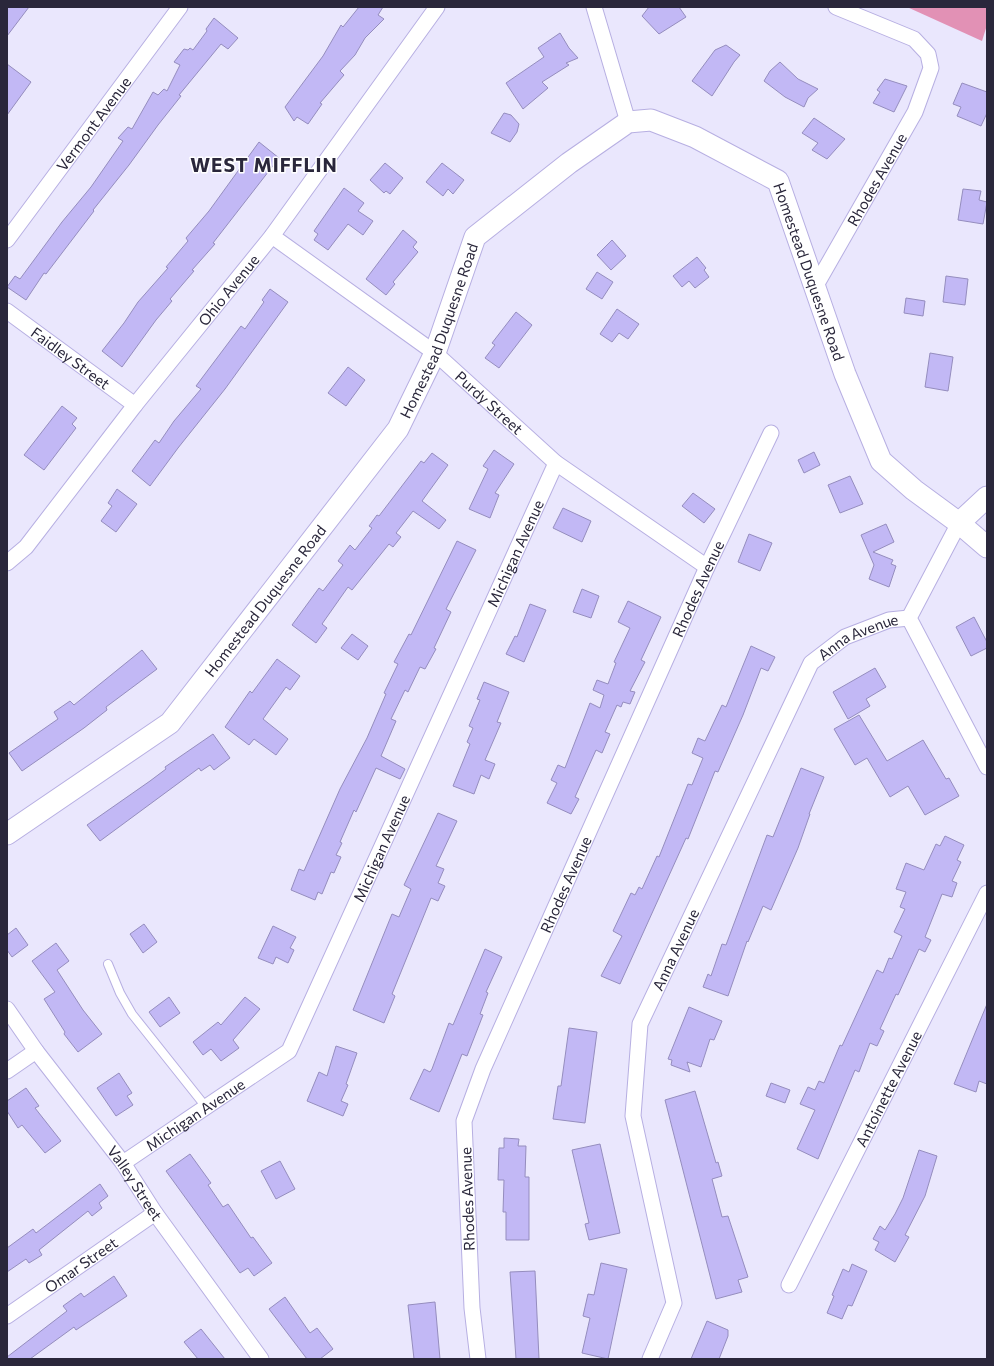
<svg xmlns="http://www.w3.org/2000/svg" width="994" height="1366" font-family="Commissioner,sans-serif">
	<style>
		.forest { fill: #e291b5 }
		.building { fill: #c2b8f5; stroke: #958dbe }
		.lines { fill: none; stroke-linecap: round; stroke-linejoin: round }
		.lane-casing { stroke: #b7afe2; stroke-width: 10 }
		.street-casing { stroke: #b7afe2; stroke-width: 17 }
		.secondary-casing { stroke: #b7afe2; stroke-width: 23 }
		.lane { stroke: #fff; stroke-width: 8 }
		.street { stroke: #fff; stroke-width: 15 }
		.secondary { stroke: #fff; stroke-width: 21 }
		.labels { text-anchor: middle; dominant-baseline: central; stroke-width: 3; stroke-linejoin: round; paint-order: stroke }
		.street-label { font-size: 15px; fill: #2a273b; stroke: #fff }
		.district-label { font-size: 19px; font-weight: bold; letter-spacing: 1px; fill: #2a273b; stroke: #fff }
	</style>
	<rect width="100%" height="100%" fill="#eae7fd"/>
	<path class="forest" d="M907 7H987V25L982 41Z"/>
	<g class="building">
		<path d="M7 7H29L7 36Z"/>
		<path d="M359 7H383L378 15 384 19 365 38 355 55 340 71 344 75 320 103 322 104 308 124 297 117 294 121 285 107 323 56 341 25 343 27Z"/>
		<path d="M649 7H679L686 17 659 34 642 16Z"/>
		<path d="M214 18 238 38 228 49 221 44 179 95 181 96 158 125 129 165 93 210 94 211 46 274 44 273 26 300 7 287 15 276 20 279 62 222 91 187 123 141 118 138 128 127 132 129 153 92 158 95 164 89 167 91 180 65 174 62 184 49 188 50 190 48 193 50 207 31 206 29Z"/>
		<path d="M560 33 569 48 578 58 566 63 569 65 542 82 548 88 523 109 506 83 544 57 538 48Z"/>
		<path d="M726 45 740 55 734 62 712 96 692 81 715 50Z"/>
		<path d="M780 62 798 79 818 89 808 98 804 107 785 97 764 81 770 71Z"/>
		<path d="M7 64 31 82 7 115Z"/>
		<path d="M885 79 907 86 894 112 873 103 880 92 877 90Z"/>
		<path d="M962 83 987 92V113L981 126 957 116 961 107 953 104Z"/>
		<path d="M504 113 511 115 519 124 517 132 510 142 491 133Z"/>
		<path d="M814 118 845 139 827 159 812 150 818 143 802 133Z"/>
		<path d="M259 142 279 158 213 243 215 244 192 270 194 271 170 299 172 301 156 320 122 367 102 351 124 323 138 302 168 268 166 267 188 241 186 238 209 211Z"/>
		<path d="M385 163 403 178 390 194 386 191 384 193 370 180Z"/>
		<path d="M442 163 464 180 453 194 448 189 443 196 426 182Z"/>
		<path d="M344 188 364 203 358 211 373 221 363 235 348 224 328 250 314 240 318 234 314 231Z"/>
		<path d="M963 189 981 191 979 200 987 202 983 224 958 220Z"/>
		<path d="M403 230 417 242 413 247 418 252 393 282 395 284 386 295 366 279Z"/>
		<path d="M612 240 626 256 611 270 597 255Z"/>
		<path d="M697 257 706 268 704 270 709 277 695 288 689 281 682 287 673 276Z"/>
		<path d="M597 272 613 282 602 299 586 289Z"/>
		<path d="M946 276 968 279 965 305 943 302Z"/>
		<path d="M270 289 288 302 225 389 178 448 150 486 132 471 155 440 159 443 174 421 201 389 196 386 241 326 245 329 264 302 262 300Z"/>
		<path d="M906 298 925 301 923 316 904 313Z"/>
		<path d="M617 309 639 324 628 339 619 333 612 342 600 334Z"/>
		<path d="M516 312 532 325 499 368 485 358 495 345 492 343Z"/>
		<path d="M930 353 953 357 948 391 925 387Z"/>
		<path d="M348 367 365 380 346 406 328 393Z"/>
		<path d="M62 406 77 418 72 424 76 428 44 470 24 455Z"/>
		<path d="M494 450 514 464 495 493 499 495 490 518 469 509 488 469 483 466Z"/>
		<path d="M814 452 820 465 804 473 798 460Z"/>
		<path d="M432 453 448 465 422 501 446 520 439 529 413 511 396 533 401 537 393 547 389 544 352 590 348 587 322 624 327 628 316 643 292 625 319 588 323 591 343 565 338 561 350 545 355 550 372 528 369 526 377 515 379 516 421 461 424 463Z"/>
		<path d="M850 476 863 504 840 513 828 485Z"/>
		<path d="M117 489 137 504 116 532 101 521 112 506 108 503Z"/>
		<path d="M693 493 715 509 704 523 682 506Z"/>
		<path d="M563 508 591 521 582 542 553 528Z"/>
		<path d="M886 524 894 542 873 552 893 560 891 564 896 566 889 587 869 579 874 565 861 535Z"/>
		<path d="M749 534 772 543 760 571 738 562Z"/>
		<path d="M457 541 476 550 446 609 451 612 434 648 436 649 425 669 420 667 408 692 405 690 391 719 396 721 381 756 405 769 400 779 376 768 356 812 354 810 340 842 342 843 336 855 341 857 334 873 331 872 322 894 318 892 315 900 291 890 299 869 304 871 340 789 367 738 386 694 384 693 398 664 394 662 409 634 411 635Z"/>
		<path d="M582 589 599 596 591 618 573 612Z"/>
		<path d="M628 601 661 617 641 660 645 662 630 691 635 692 630 704 623 702 621 707 617 705 605 732 610 734 602 753 596 750 575 797 579 799 571 814 547 803 557 783 551 780 558 765 565 768 590 703 600 708 604 695 593 690 597 680 608 684 616 663 614 662 630 628 618 622Z"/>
		<path d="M530 604 546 610 524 662 506 654 515 636 517 637Z"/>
		<path d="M974 617 987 642V648L971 656 956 627Z"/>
		<path d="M352 634 368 646 358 660 341 648Z"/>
		<path d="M751 646 775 657 768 671 761 668 743 715 718 772 715 771 688 839 686 838 620 984 601 976 622 936 613 931 631 893 635 895 639 887 642 889 657 856 659 857 688 784 692 785 703 758 692 753 698 738 705 741 722 705 726 707Z"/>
		<path d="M142 650 157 669 106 707 107 710 84 728 22 771 9 753 58 719 54 712 70 701 74 705Z"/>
		<path d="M277 659 300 676 290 690 286 687 263 719 288 739 276 755 254 739 249 745 225 727 250 691 252 693Z"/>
		<path d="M875 668 886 687 866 699 870 706 848 719 833 692Z"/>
		<path d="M484 682 509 692 497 722 501 723 485 760 495 764 489 779 481 775 474 794 453 786 470 744 467 742 473 728 469 726 480 700 477 699Z"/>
		<path d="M859 715 887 761 923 740 946 779 949 778 959 796 925 815 908 786 890 797 867 758 855 765 834 729Z"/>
		<path d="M213 734 230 758 214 770 210 765 201 771 199 768 100 841 87 825 150 781 166 769 165 767Z"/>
		<path d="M801 768 824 777 809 814H810L798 848 771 910 763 906 748 942 747 941 728 996 703 987 708 974 711 976 722 944 726 945 767 835 773 837Z"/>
		<path d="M438 813 457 821 436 866 444 869 438 883 445 886 438 901 431 898 392 994 395 996 384 1023 353 1010 392 914 399 917 411 889 404 885Z"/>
		<path d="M945 836 964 845 957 860 961 862 952 881 957 883 952 897 942 894 925 937 931 940 925 952 919 949 898 995 896 994 880 1029 884 1031 877 1046 870 1043 859 1072 855 1070 818 1159 797 1149 815 1110 800 1104 808 1087 815 1090 819 1081 824 1083 840 1045 842 1046 877 970 883 973 889 958 892 959 902 936 894 932 905 909 900 907 906 892 896 889 906 863 924 870 936 844 940 846Z"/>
		<path d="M144 924 157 942 143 953 130 934Z"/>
		<path d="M273 926 296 937 290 948 294 950 288 963 276 957 273 964 258 958Z"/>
		<path d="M16 928 28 945 12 957 7 950V935Z"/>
		<path d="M56 943 69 961 57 970 83 1010 102 1034 78 1052 64 1034 65 1032 44 999 55 992 32 961Z"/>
		<path d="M485 949 502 957 486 992 488 993 480 1014 483 1015 467 1056 462 1054 439 1112 410 1099 424 1069 430 1072 432 1069 449 1023 453 1025Z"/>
		<path d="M169 997 180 1013 160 1027 149 1012Z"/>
		<path d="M245 997 260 1009 233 1040 239 1048 221 1061 211 1049 203 1055 193 1042 218 1022 221 1025Z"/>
		<path d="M987 1004V1084L979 1081 976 1092 954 1084Z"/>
		<path d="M689 1007 722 1021 714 1040 710 1039 701 1067 687 1062 690 1072 671 1065 672 1060 668 1059Z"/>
		<path d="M569 1028 597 1032 585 1123 553 1119 558 1086H561Z"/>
		<path d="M336 1046 357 1053 346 1084 348 1085 341 1101 348 1104 343 1116 307 1101 319 1072 327 1076Z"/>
		<path d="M119 1073 132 1093 127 1096 133 1105 116 1116 97 1088Z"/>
		<path d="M771 1083 790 1090 785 1103 766 1096Z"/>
		<path d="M26 1088 39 1106 35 1108 61 1141 45 1153 22 1125 18 1128 7 1111V1101Z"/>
		<path d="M695 1091 716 1163 718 1162 722 1176 712 1179 722 1217 728 1216 748 1277 738 1280 742 1292 716 1299 665 1100Z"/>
		<path d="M504 1138 519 1139 518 1146H526L525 1177H529V1240H506V1212H503L504 1180H498L499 1148H504Z"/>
		<path d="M600 1144 620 1233 589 1240 585 1224 589 1223 572 1150Z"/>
		<path d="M919 1150 937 1156 925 1196 905 1235 909 1237 895 1262 875 1250 879 1242 873 1239 880 1226 885 1230 895 1214 903 1198Z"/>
		<path d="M190 1154 211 1183 208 1185 223 1207 228 1204 251 1238 253 1237 272 1263 254 1276 248 1268 240 1273 166 1171Z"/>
		<path d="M280 1161 295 1189 276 1199 261 1171Z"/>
		<path d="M100 1184 108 1196 99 1203 102 1208 92 1216 88 1211 39 1250 42 1255 29 1263 26 1259 7 1272V1248L33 1229 36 1233Z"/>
		<path d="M601 1263 627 1269 608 1359 582 1353 590 1318 583 1316 588 1294 594 1295Z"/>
		<path d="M852 1264 867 1271 852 1306 848 1305 842 1319 827 1313 834 1296 832 1295 843 1269 849 1272Z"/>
		<path d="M535 1271 539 1359H516L510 1272Z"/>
		<path d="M114 1276 127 1296 76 1330 74 1327 30 1359H7V1357L67 1311 63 1306 81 1293 84 1297Z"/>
		<path d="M285 1297 310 1333 317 1328 333 1349 320 1359H307L269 1309Z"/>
		<path d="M435 1302 440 1359H414L408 1305Z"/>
		<path d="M707 1321 728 1330V1336L719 1359H691Z"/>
		<path d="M201 1329 225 1359H198L184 1342Z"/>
	</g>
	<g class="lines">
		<defs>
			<path id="lane" d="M108 964 120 993 132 1014 206 1107"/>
			<g id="street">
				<path d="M594 7 628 122"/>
				<path id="s1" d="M272 236 435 353 556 463 707 567"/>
				<path id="s2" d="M7 240 180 7"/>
				<path id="s3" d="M815 287 915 112 931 68 928 54 914 39 836 7"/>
				<path id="s4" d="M7 311 135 405"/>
				<path d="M959 523 909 618 987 767"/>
				<path id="s5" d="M7 563 26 547 135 405 272 236 437 7"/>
				<path id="s6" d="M7 1009 36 1051 123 1163 155 1213 261 1359"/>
				<path d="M7 1071 36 1051"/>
				<path id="s7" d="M123 1163 289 1051 556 463"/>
				<path id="s8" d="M789 1285 987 893"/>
				<path id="s9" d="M7 1316 155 1213"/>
				<path id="s10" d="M478 1359 472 1308 464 1121 483 1069 707 567 771 433"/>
				<path id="s11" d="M650 1359 674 1303 633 1116 640 1024 811 663 845 637 889 620 909 618"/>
			</g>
			<g id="secondary">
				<path d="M959 523 987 497"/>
				<path id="s12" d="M7 834 170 723 398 429 435 353 475 237 569 163 628 122 651 120 695 137 778 181 845 374 881 461 914 490 959 523 987 547"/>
			</g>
		</defs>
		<use href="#lane" class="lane-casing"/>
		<use href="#street" class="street-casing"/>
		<use href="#secondary" class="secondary-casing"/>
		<use href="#lane" class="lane"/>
		<use href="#street" class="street"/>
		<use href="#secondary" class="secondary"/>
	</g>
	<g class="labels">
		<g class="street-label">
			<text stroke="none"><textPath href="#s2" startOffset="145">Vermont Avenue</textPath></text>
			<text stroke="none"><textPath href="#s3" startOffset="124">Rhodes Avenue</textPath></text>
			<text stroke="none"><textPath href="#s12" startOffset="1228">Homestead Duquesne Road</textPath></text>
			<text stroke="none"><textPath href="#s5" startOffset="352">Ohio Avenue</textPath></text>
			<text stroke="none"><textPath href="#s12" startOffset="676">Homestead Duquesne Road</textPath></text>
			<text stroke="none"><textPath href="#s4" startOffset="79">Faidley Street</textPath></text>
			<text stroke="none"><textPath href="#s1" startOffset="274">Purdy Street</textPath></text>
			<text stroke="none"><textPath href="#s7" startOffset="747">Michigan Avenue</textPath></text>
			<text stroke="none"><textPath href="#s10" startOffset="820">Rhodes Avenue</textPath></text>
			<text stroke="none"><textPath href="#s12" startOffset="352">Homestead Duquesne Road</textPath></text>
			<text stroke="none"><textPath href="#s11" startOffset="799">Anna Avenue</textPath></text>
			<text stroke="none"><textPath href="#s7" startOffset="423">Michigan Avenue</textPath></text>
			<text stroke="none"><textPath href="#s10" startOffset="496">Rhodes Avenue</textPath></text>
			<text stroke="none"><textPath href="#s11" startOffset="427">Anna Avenue</textPath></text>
			<text stroke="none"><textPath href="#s8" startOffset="220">Antoinette Avenue</textPath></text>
			<text stroke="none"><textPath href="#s7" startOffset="87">Michigan Avenue</textPath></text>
			<text stroke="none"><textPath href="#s6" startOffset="216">Valley Street</textPath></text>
			<text transform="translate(467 1199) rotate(-92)">Rhodes Avenue</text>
			<text stroke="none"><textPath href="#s9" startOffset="90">Omar Street</textPath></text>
		</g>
		<g class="district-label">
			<text x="264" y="164">WEST MIFFLIN</text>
		</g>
	</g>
	<rect width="994" height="1366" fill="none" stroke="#2a273b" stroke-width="16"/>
</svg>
